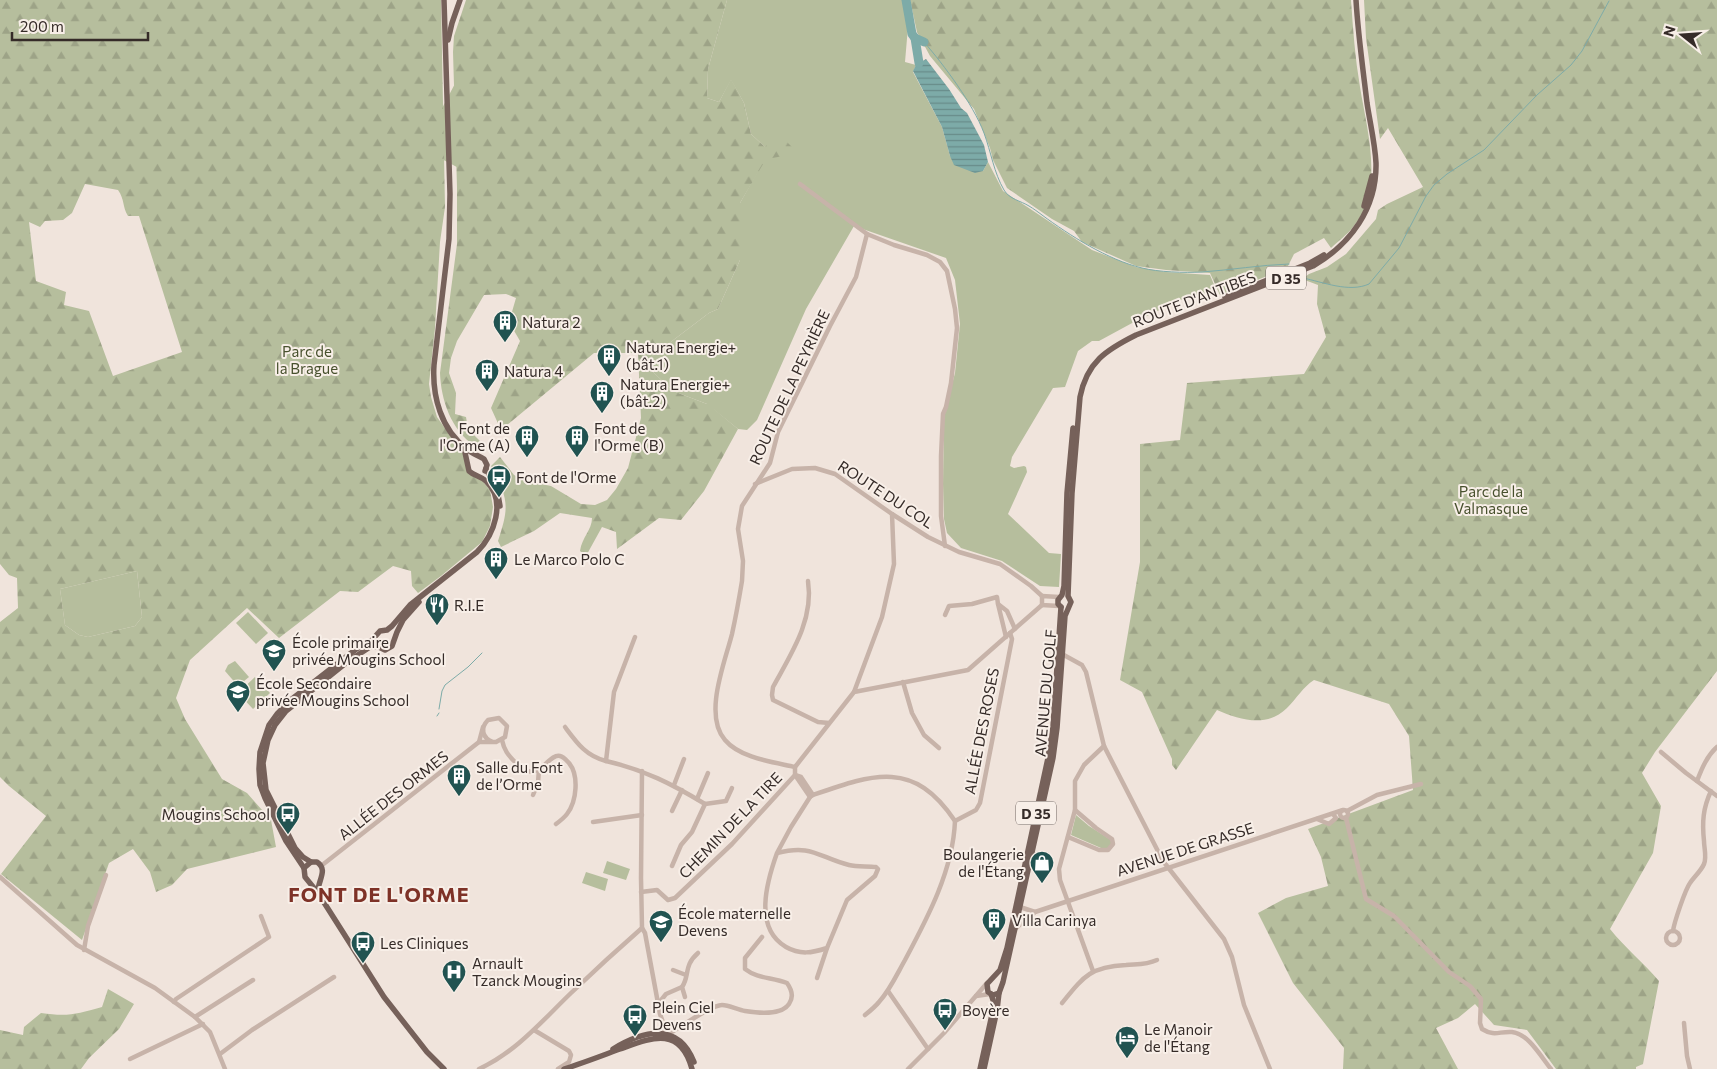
<svg xmlns="http://www.w3.org/2000/svg" width="1717" height="1069" font-family="Commissioner,sans-serif">
	<style>
		.green { fill: #b6be9d }
		.forest { fill: url(#forest-firs); fill-rule: evenodd }
		.water { fill: url(#water-rules) }
		.lines { fill: none; stroke-linecap: round; stroke-linejoin: round }
		.stream { stroke: #7daba8; stroke-width: 1 }
		.river { stroke: #7daba8; stroke-width: 9 }
		.minor { stroke: #c7b3a9; stroke-width: 4.5 }
		.major { stroke: #76615a; stroke-width: 5.5 }
		.labels { text-anchor: middle; dominant-baseline: central; stroke-width: 4; stroke-linejoin: round; paint-order: stroke }
		.shield { fill: #f8efe8; stroke: #706662; stroke-width: 1 }
		.shield-label { font-size: 14px; font-weight: bold; fill: #352b28 }
		.street-label { font-size: 15px; fill: #352b28; stroke: #f8efe8 }
		.poi-label { font-size: 15px; fill: #352b28; stroke: #f8efe8; text-anchor: start }
		.park-label { font-size: 15px; fill: #48512e; stroke: #f8efe8 }
		.district-label { font-size: 20px; font-weight: bold; letter-spacing: 1px; fill: #7e3227; stroke: #f8efe8 }
	</style>
	<defs>
		<pattern id="forest-firs" width="22" height="20" patternUnits="userSpaceOnUse" patternTransform="scale(1.25)"><rect width="22" height="20" fill="#b6be9d"/><path d="M5 1l3.5 6h-7zM16 11l3.5 6h-7z" fill="#9da387"/></pattern>
		<pattern id="water-rules" width="6" height="5" patternUnits="userSpaceOnUse" patternTransform="scale(1.25)"><rect width="6" height="5" fill="#7daba8"/><path d="M0 2.5h6" fill="none" stroke="#678b89"/></pattern>
	</defs>
	<rect width="100%" height="100%" fill="#f0e4dc"/>
	<g class="green">
		<path d="M727 0H904L909 15 905 62 916 65 913 72 942 127 950 156 983 171 988 162 1003 191 1092 250 1136 267 1166 272 1210 275 1215 287 1203 295 1185 298 1134 322 1099 341H1092L1078 351 1065 387 1053 388 1012 457 1010 466 1014 468 1024 466 1026 467 1027 472 1008 514 1049 553 1061 554 1059 587 1040 586 1002 561 961 548 947 533 944 519 943 484 944 416 955 373 960 324 955 280 946 258 854 226 806 309 757 420 747 430 738 429 707 404 673 391 652 371 651 357 709 313 718 309 740 260V203L761 166 470 174 421 148 495 8 765 147 751 134 744 103 731 80 719 102 707 98 708 69Z"/>
		<path d="M137 571 142 617 135 626 88 637 79 635 65 625 60 589Z"/>
		<path d="M248 612 268 633 256 644 236 623Z"/>
		<path d="M235 661 249 677 238 686 225 671 228 665Z"/>
		<path d="M255 677 270 693 253 709 238 693Z"/>
		<path d="M1076 815 1089 826 1111 840 1112 845 1109 848H1101L1071 835Z"/>
		<path d="M607 861 630 869 626 880 603 873Z"/>
		<path d="M586 872 608 879 605 891 582 883Z"/>
	</g>
	<g class="forest">
		<path d="M0 0H441L445 207 440 242 435 328 429 384 431 397 437 417 464 455 468 473 480 478 490 490 493 507 490 526 482 542 441 576 418 593 412 586 411 571 393 566 358 592 340 591 279 638 247 608 190 660 176 698 185 719 222 779 247 793 271 820 276 847 187 869 172 885 156 892 150 872 133 849 109 863 82 940 1 874 46 816 9 786 0 777V622L18 608 17 578 9 575 0 564ZM85 184 118 190C125 200 122 206 128 216H139L182 352 113 376 89 311 64 305 66 292 36 281 29 222 40 227 45 221 63 220 72 213ZM137 571 142 617 135 626 88 637 79 635 65 625 60 589Z"/>
		<path d="M466 0H727L708 69 707 98 719 102 731 79 744 103 751 134 765 147 772 139H784L794 149 784 156 766 159 740 203V260L718 309 709 313 651 357 652 371 673 391 707 404 712 399 714 409 738 429 704 491 681 520 659 518 617 549 616 532 602 527 586 556 580 551C582 537 592 530 592 518L560 513 534 531 501 547 498 541C510 505 508 499 491 466L500 457 514 475 527 481 551 486 581 504 595 505 607 500 616 489 628 468 641 418 638 353H594L501 430 491 408 520 341 509 322 516 298 506 294 484 295 457 341 451 358 449 373 456 393 455 414 466 417 468 429 480 441 475 446C451 430 441 400 440 373L457 244V187L453 52 454 36Z"/>
		<path d="M910 0H1351C1353 29 1355 58 1360 87 1367 131 1385 189 1353 227 1347 235 1338 241 1331 248L1324 238 1294 254 1287 268 1220 295 1210 273 1166 270 1136 266 1082 242 1074 231 1052 219 1007 188 993 160 990 148 974 109 930 56 917 32Z"/>
		<path d="M1364 0H1717V671L1655 752 1642 773 1661 806 1653 853 1610 929C1625 948 1644 963 1659 981L1643 1064 1636 1067V1069H1556L1527 1030 1494 1025 1475 1004 1458 1018 1436 1028 1458 1069H1343L1344 1048 1293 983 1258 913 1286 898 1328 886 1321 857 1308 829 1413 790 1409 736 1389 704 1314 680C1303 687 1297 698 1287 708 1267 728 1240 720 1217 710L1176 770 1172 765V759L1142 692 1120 680 1140 562V444L1180 440 1187 383 1304 374 1326 337 1317 304 1318 285 1302 279 1309 274 1327 267 1346 254 1376 219 1378 210 1387 204 1423 187 1388 128 1380 139 1366 38Z"/>
		<path d="M108 989 134 1004 119 1029 89 1058 81 1069H0V1030L23 1035 24 1027 41 1013C68 1017 77 1014 102 1007Z"/>
	</g>
	<path class="water" d="M926 59 949 89 961 108 967 113 984 145 988 162 983 171 975 173 954 165 950 156 942 127 913 71 916 65Z"/>
	<g class="lines">
		<g class="stream">
			<path d="M924 42C944 65 973 104 984 133 991 152 994 173 1004 190 1009 199 1021 201 1029 206 1034 209 1038 212 1042 215 1069 235 1108 260 1142 268 1158 272 1184 273 1202 272 1231 270 1260 265 1289 264"/>
			<path d="M1303 278C1323 282 1349 293 1369 284L1399 248 1426 196 1434 185 1447 174 1484 150 1537 95 1571 65 1582 51 1609 1"/>
			<path d="M439 709 442 691 445 685 468 667 482 653"/>
			<path d="M437 716 439 713"/>
		</g>
		<g class="river">
			<path d="M906 0 912 34 915 38 924 42"/>
			<path d="M915 38 919 63"/>
		</g>
		<g class="minor">
			<path d="M800 184 867 234 894 245 927 255 940 262 947 271 955 309 957 328 951 383 946 407 943 414 941 456V516L945 546"/>
			<path d="M755 484 792 469 815 468 835 474 892 514 928 537 959 552 1000 564 1031 586 1042 596"/>
			<path d="M808 581C814 620 791 654 773 687L772 695 773 700 818 722 829 723"/>
			<path d="M1059 597 1042 596V605L1059 606"/>
			<path d="M945 615 949 606 972 604 997 597 998 604"/>
			<path d="M635 637 614 692 606 761C645 770 672 784 705 804L692 832 681 845 672 866"/>
			<path d="M1006 637 998 604 1007 611 1015 629"/>
			<path d="M1062 654 1082 665 1086 672 1104 746 1163 861 1224 939 1232 957 1244 1005 1270 1069"/>
			<path d="M903 682 912 713 924 735 939 748"/>
			<path d="M854 692 882 617 894 564 892 514"/>
			<path d="M565 727C577 743 586 756 606 761"/>
			<path d="M502 740C504 750 508 755 515 762 538 788 547 753 560 756 564 757 567 761 569 763 579 775 577 801 567 814 564 818 560 821 556 824"/>
			<path d="M479 742H496L505 737 507 726 499 718 488 720C480 728 482 738 493 742"/>
			<path d="M1661 752 1686 773 1717 796"/>
			<path d="M795 767C773 762 740 758 725 740 703 715 725 662 732 634 736 616 739 599 742 581L743 561 738 529 742 506 770 463 778 432 830 326 856 277 867 234"/>
			<path d="M642 771 641 878 642 928 645 933 660 1014 665 1028 664 1035 662 1036"/>
			<path d="M795 775 801 777 813 795 810 797Z"/>
			<path d="M1697 781C1702 768 1707 756 1717 747"/>
			<path d="M674 785 684 759"/>
			<path d="M533 795 538 783 539 769"/>
			<path d="M813 795C873 774 914 759 955 821 953 870 928 917 905 960 897 974 890 990 879 1002 875 1007 870 1011 865 1015"/>
			<path d="M697 799 708 773"/>
			<path d="M705 804 726 801 732 788"/>
			<circle cx="1344" cy="814" r="4"/>
			<path d="M672 811 682 790"/>
			<path d="M1347 811 1377 795 1421 784"/>
			<path d="M1346 818 1366 899 1394 916 1449 972 1470 986 1481 999 1480 1023 1482 1029C1495 1037 1499 1031 1512 1032 1529 1034 1541 1057 1551 1069"/>
			<path d="M1317 819 1329 824 1336 818 1333 814"/>
			<path d="M955 821 976 810 980 803 1012 639 1010 633"/>
			<path d="M593 822 642 815"/>
			<path d="M1068 837 1099 850H1108L1113 844 1112 839 1096 828 1075 810"/>
			<path d="M777 853C767 881 753 928 786 947 800 955 812 953 827 948L847 900 875 876 878 869 876 867C867 866 857 867 849 865 818 857 812 844 777 853L791 827 810 797"/>
			<path d="M321 866 479 742 483 727"/>
			<path d="M0 877 77 945 155 988 195 1017 210 1032 225 1069"/>
			<path d="M641 892 657 890 668 900 675 898 732 844 795 775V767L854 692 968 670 1042 605"/>
			<path d="M1020 907 1035 912"/>
			<path d="M1016 928 1035 912 1343 810"/>
			<path d="M1673 931C1674 923 1685 890 1690 883 1694 877 1701 871 1704 864 1707 857 1704 848 1704 841 1702 822 1703 808 1711 791"/>
			<circle cx="1673" cy="938" r="7"/>
			<path d="M84 950 88 926 106 875"/>
			<path d="M673 970 686 975"/>
			<path d="M1093 971 1060 880 1059 869 1075 810V781L1084 765 1104 746"/>
			<path d="M817 978 827 948"/>
			<path d="M888 991 928 1049"/>
			<path d="M976 996 990 994"/>
			<path d="M685 997 682 987C690 976 683 966 698 953"/>
			<path d="M174 1002 176 999 269 937 261 916"/>
			<path d="M1062 1003C1084 976 1090 967 1126 965 1137 964 1146 965 1157 960"/>
			<path d="M658 1004 666 994 682 987"/>
			<path d="M195 1017 253 980"/>
			<path d="M1684 1023 1687 1056 1690 1069"/>
			<path d="M534 1030 569 1051 571 1055 569 1062 558 1069"/>
			<path d="M668 1037 670 1033C681 1027 711 1005 722 1005 729 1005 738 1010 745 1011 758 1013 781 1016 789 1004 794 997 792 990 787 983 772 977 758 979 745 969V958L762 937"/>
			<path d="M220 1054 252 1030 334 977"/>
			<path d="M130 1059 203 1024"/>
			<path d="M479 1069C516 1052 542 1021 571 993 594 971 618 949 642 928"/>
			<path d="M908 1069 944 1033 987 983"/>
		</g>
		<g class="major">
			<path d="M444 0 450 194 449 239 434 365C432 396 441 430 467 449 472 454 478 455 484 459L487 465 485 471"/>
			<path d="M448 40 452 23 460 0"/>
			<path d="M1364 206 1372 176"/>
			<path d="M1225 297 1310 263 1324 255"/>
			<path d="M486 469 497 489 500 506"/>
			<path d="M1061 607 1053 727 1048 758 1007 948 1000 970 987 984 988 992 993 995 999 993 1003 982 1053 758 1057 728 1065 616 1071 602 1068 596 1072 493 1080 397C1087 362 1106 350 1136 335L1313 266C1351 244 1377 208 1376 163 1375 143 1370 123 1367 103 1363 69 1358 34 1356 0"/>
			<path d="M1061 607 1058 604V600L1062 595 1064 586 1067 493 1073 428"/>
			<path d="M311 862 303 857 295 848 266 790 263 763 268 740 275 725 286 711 347 662 370 647H379L385 650 392 646 397 632 403 620 419 602"/>
			<path d="M304 868 286 841 265 798 260 785 259 769 260 752 269 725 277 714 292 699 355 650 372 640 380 631 387 630 392 626 410 605 477 552C494 535 507 501 486 481 481 476 474 476 469 471L464 448"/>
			<path d="M318 893C317 881 329 870 317 862H311L304 868 305 877 318 893 384 997 427 1052 444 1069"/>
			<path d="M613 1049C643 1031 678 1021 694 1062"/>
			<path d="M564 1069C583 1063 601 1056 620 1049 651 1038 680 1025 692 1069"/>
			<path d="M980 1069 993 1010 994 1003 991 994"/>
			<path d="M984 1069 997 1010 999 993"/>
		</g>
	</g>
	<defs>
		<symbol id="building-pin" viewBox="-11 -11 22 30"><path d="M0 17L-7.5 6A9.5 9.5 0 1 1 7.5 6Z" fill="#215351" stroke="#f8efe8"/><path d="M-4-6H4V6H1V3H-1V6H-4ZM-2.5-4.3h1.7v1.8h-1.7ZM.8-4.3h1.7v1.8H.8ZM-2.5-1h1.7V.8h-1.7ZM.8-1h1.7V.8H.8Z" fill="#fff"/></symbol>
		<symbol id="bus-pin" viewBox="-11 -11 22 30"><path d="M0 17L-7.5 6A9.5 9.5 0 1 1 7.5 6Z" fill="#215351" stroke="#f8efe8"/><path d="M-5-6H5V4H4V6H2V4H-2V6H-4V4H-5ZM-3.5-4V0h7V-4ZM-3.5 1.2v1.5H-2V1.2ZM2 1.2v1.5H3.5V1.2Z" fill="#fff"/></symbol>
		<symbol id="restaurant-pin" viewBox="-11 -11 22 30"><path d="M0 17L-7.5 6A9.5 9.5 0 1 1 7.5 6Z" fill="#215351" stroke="#f8efe8"/><path d="M-5-6h1v4h1v-4h1v4h1v-4h1v5L-1.5 .5V6h-2V.5L-5-1ZM5-6V6H3V1.5H1.5Q1.5-4 5-6Z" fill="#fff"/></symbol>
		<symbol id="school-pin" viewBox="-11 -11 22 30"><path d="M0 17L-7.5 6A9.5 9.5 0 1 1 7.5 6Z" fill="#215351" stroke="#f8efe8"/><path d="M0-5L7-2L0 1L-7-2ZM-4 1L0 2.5L4 1V4Q0 6-4 4Z" fill="#fff"/></symbol>
		<symbol id="shop-pin" viewBox="-11 -11 22 30"><path d="M0 17L-7.5 6A9.5 9.5 0 1 1 7.5 6Z" fill="#215351" stroke="#f8efe8"/><path d="M-5-2.5h2.3a2.7 3.5 0 0 1 5.4 0H5L5.5 6h-11ZM-1.5-2.5h3a1.5 2.3 0 0 0-3 0Z" fill="#fff"/></symbol>
		<symbol id="hospital-pin" viewBox="-11 -11 22 30"><path d="M0 17L-7.5 6A9.5 9.5 0 1 1 7.5 6Z" fill="#215351" stroke="#f8efe8"/><path d="M-5-5h3v3.5h4V-5h3V5h-3V1.5h-4V5h-3Z" fill="#fff"/></symbol>
		<symbol id="hotel-pin" viewBox="-11 -11 22 30"><path d="M0 17L-7.5 6A9.5 9.5 0 1 1 7.5 6Z" fill="#215351" stroke="#f8efe8"/><path d="M-6-4.5h1.5V1H6V5H4.5V3h-9V5H-6ZM-4 0a1.8 1.8 0 1 1 3.6 0ZM.5 0V-2.5h3Q6-2.5 6 0Z" fill="#fff"/></symbol>
	</defs>
	<g fill-rule="evenodd">
		<use href="#building-pin" x="491" y="308" width="28" height="38"/>
		<use href="#building-pin" x="595" y="342" width="28" height="38"/>
		<use href="#building-pin" x="473" y="357" width="28" height="38"/>
		<use href="#building-pin" x="588" y="379" width="28" height="38"/>
		<use href="#building-pin" x="513" y="423" width="28" height="38"/>
		<use href="#building-pin" x="563" y="423" width="28" height="38"/>
		<use href="#bus-pin" x="485" y="463" width="28" height="38"/>
		<use href="#building-pin" x="482" y="545" width="28" height="38"/>
		<use href="#restaurant-pin" x="423" y="591" width="28" height="38"/>
		<use href="#school-pin" x="260" y="637" width="28" height="38"/>
		<use href="#school-pin" x="224" y="678" width="28" height="38"/>
		<use href="#building-pin" x="445" y="762" width="28" height="38"/>
		<use href="#bus-pin" x="274" y="800" width="28" height="38"/>
		<use href="#shop-pin" x="1028" y="849" width="28" height="38"/>
		<use href="#building-pin" x="980" y="906" width="28" height="38"/>
		<use href="#school-pin" x="647" y="908" width="28" height="38"/>
		<use href="#bus-pin" x="349" y="929" width="28" height="38"/>
		<use href="#hospital-pin" x="440" y="958" width="28" height="38"/>
		<use href="#bus-pin" x="931" y="996" width="28" height="38"/>
		<use href="#bus-pin" x="621" y="1002" width="28" height="38"/>
		<use href="#hotel-pin" x="1113" y="1024" width="28" height="38"/>
	</g>
	<g class="labels">
		<g class="shield">
			<rect x="1266" y="266.5" width="40" height="23" rx="4"/>
			<rect x="1016" y="801.5" width="40" height="23" rx="4"/>
		</g>
		<g class="shield-label">
			<text x="1286" y="278">D 35</text>
			<text x="1036" y="813">D 35</text>
		</g>
		<g class="street-label">
			<text transform="translate(1194 299) rotate(-21)">ROUTE D'ANTIBES</text>
			<text transform="translate(789 387) rotate(-65)">ROUTE DE LA PEYRIÈRE</text>
			<text transform="translate(886 494) rotate(33)">ROUTE DU COL</text>
			<text transform="translate(1045 693) rotate(-85)">AVENUE DU GOLF</text>
			<text transform="translate(981 731) rotate(-79)">ALLÉE DES ROSES</text>
			<text transform="translate(393 795) rotate(-38)">ALLÉE DES ORMES</text>
			<text transform="translate(730 825) rotate(-46)">CHEMIN DE LA TIRE</text>
			<text transform="translate(1185 849) rotate(-18)">AVENUE DE GRASSE</text>
		</g>
		<g class="poi-label">
			<text x="522" y="322">Natura 2</text>
			<text x="626" y="347">Natura Energie+<tspan x="626" dy="17">(bât.1)</tspan></text>
			<text x="504" y="371">Natura 4</text>
			<text x="620" y="384">Natura Energie+<tspan x="620" dy="17">(bât.2)</tspan></text>
			<text x="510" y="428" text-anchor="end">Font de<tspan x="510" dy="17">l'Orme (A)</tspan></text>
			<text x="594" y="428">Font de<tspan x="594" dy="17">l'Orme (B)</tspan></text>
			<text x="516" y="477">Font de l'Orme</text>
			<text x="514" y="559">Le Marco Polo C</text>
			<text x="454" y="605">R.I.E</text>
			<text x="292" y="642">École primaire<tspan x="292" dy="17">privée Mougins School</tspan></text>
			<text x="256" y="683">École Secondaire<tspan x="256" dy="17">privée Mougins School</tspan></text>
			<text x="476" y="767">Salle du Font<tspan x="476" dy="17">de l’Orme</tspan></text>
			<text x="270" y="814" text-anchor="end">Mougins School</text>
			<text x="1024" y="854" text-anchor="end">Boulangerie<tspan x="1024" dy="17">de l'Étang</tspan></text>
			<text x="678" y="913">École maternelle<tspan x="678" dy="17">Devens</tspan></text>
			<text x="1012" y="920">Villa Carinya</text>
			<text x="380" y="943">Les Cliniques</text>
			<text x="472" y="963">Arnault<tspan x="472" dy="17">Tzanck Mougins</tspan></text>
			<text x="652" y="1007">Plein Ciel<tspan x="652" dy="17">Devens</tspan></text>
			<text x="962" y="1010">Boyère</text>
			<text x="1144" y="1029">Le Manoir<tspan x="1144" dy="17">de l'Étang</tspan></text>
		</g>
		<g class="park-label">
			<text x="307" y="351">Parc de<tspan x="307" dy="17">la Brague</tspan></text>
			<text x="1491" y="491">Parc de la<tspan x="1491" dy="17">Valmasque</tspan></text>
		</g>
		<g class="district-label">
			<text x="379" y="894">FONT DE L'ORME</text>
		</g>
	</g>
	<g transform="translate(1682 35) rotate(287)" stroke="#f8efe8" stroke-width="4" paint-order="stroke">
	<path d="M0-4L9 19L0 12L-9 19Z" fill="#352b28"/>
	<text y="-8" font-size="14" font-weight="bold" text-anchor="middle" fill="#352b28">N</text>
	</g>
	<path d="M12 32v8h136v-8" fill="none" stroke="#352b28" stroke-width="2.5"/>
	<text x="20" y="32" font-size="15" fill="#352b28" stroke="#f8efe8" stroke-width="4" paint-order="stroke">200 m</text>
</svg>
